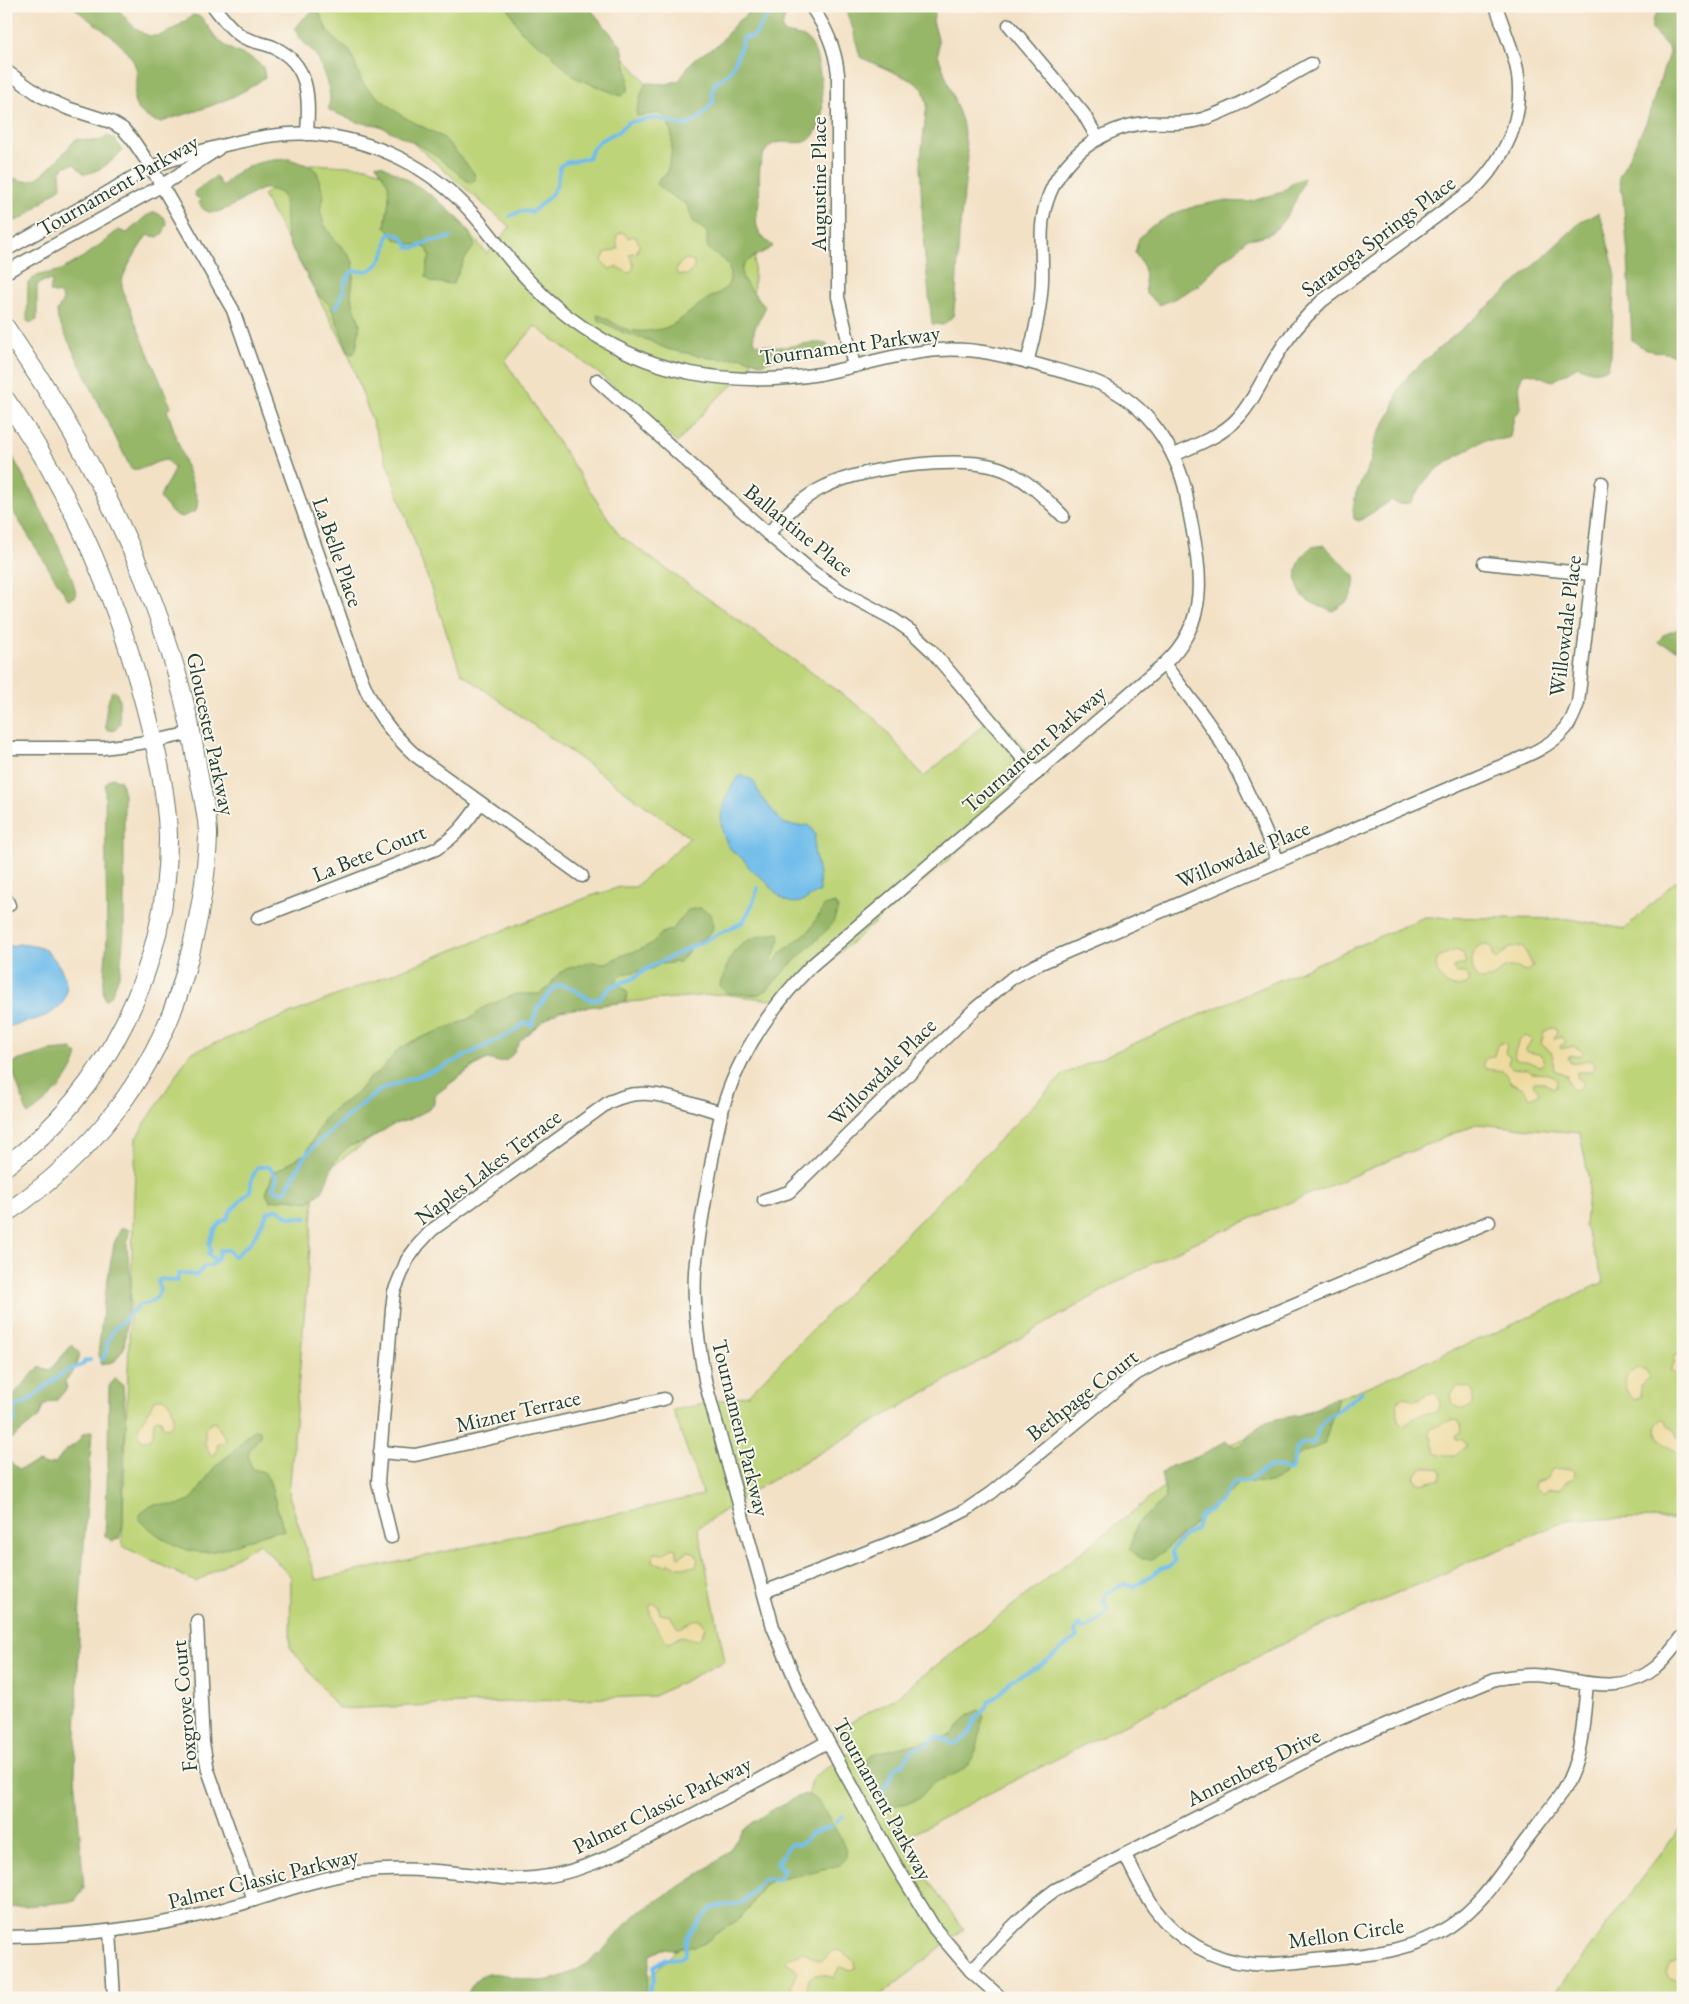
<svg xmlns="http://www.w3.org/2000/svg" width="1689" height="2004" font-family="'EB Garamond',serif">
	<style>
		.green { fill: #bed478; stroke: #6e8856 }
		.forest { fill: #96b668; stroke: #5a7a4e }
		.sand { fill: #eeda9e; stroke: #868c69 }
		.water { fill: #71bdeb; stroke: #487d90 }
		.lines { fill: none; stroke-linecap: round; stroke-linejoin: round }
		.stream { stroke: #71bdeb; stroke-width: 4 }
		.minor-casing { stroke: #697667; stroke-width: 15 }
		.secondary-casing { stroke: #697667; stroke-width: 20 }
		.minor { stroke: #fff; stroke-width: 12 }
		.secondary { stroke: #fff; stroke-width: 18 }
		.labels { text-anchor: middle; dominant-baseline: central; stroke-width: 4; stroke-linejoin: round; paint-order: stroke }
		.street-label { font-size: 22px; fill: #1f3d34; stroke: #fbf7ec }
	</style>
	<rect width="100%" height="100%" fill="#fbf7ec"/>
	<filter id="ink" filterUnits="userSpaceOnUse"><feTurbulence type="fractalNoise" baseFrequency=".02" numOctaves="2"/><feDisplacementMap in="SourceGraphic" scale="10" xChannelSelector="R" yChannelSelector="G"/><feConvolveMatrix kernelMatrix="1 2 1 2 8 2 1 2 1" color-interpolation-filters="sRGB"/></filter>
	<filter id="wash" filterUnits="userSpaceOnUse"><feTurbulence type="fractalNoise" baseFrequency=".0096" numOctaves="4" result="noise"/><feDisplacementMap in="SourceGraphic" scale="20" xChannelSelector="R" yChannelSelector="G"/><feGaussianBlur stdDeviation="1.12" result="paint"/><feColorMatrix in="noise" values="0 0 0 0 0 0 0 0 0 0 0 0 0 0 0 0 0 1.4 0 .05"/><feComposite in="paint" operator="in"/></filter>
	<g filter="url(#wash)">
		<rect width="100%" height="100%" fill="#f3e1c6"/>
		<g class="green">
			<path d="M310 6H580L668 108 755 246 751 369 712 403 677 443 602 376 535 326 505 361 619 535 875 718 924 777 995 714 1048 774 809 979 788 1002 722 994 558 1008 316 1177 289 1495 316 1580 703 1495 673 1410 748 1395 1064 1074 1424 917 1570 919 1625 929 1683 874V1518L1571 1519 1300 1635 978 1799 900 1841 963 1929 878 1998H572L646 1980 800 1828 813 1777 851 1752 837 1729 892 1700 1205 1455 1501 1330 1604 1282 1585 1226 1589 1180 1580 1133 1476 1124 1184 1247 1134 1273 753 1491 698 1528 725 1661 654 1696 339 1709 290 1647 291 1577 259 1543 196 1582 122 1546 136 1138 190 1053 591 896 620 887H635L690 838 461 673 347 350 263 195 310 164 367 167 418 186 458 218 487 254 510 227 383 117Z"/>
			<path d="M1683 1823V1998H1552Z"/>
		</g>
		<g class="forest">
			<path d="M72 6H116C146 46 157 43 193 15L201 17 217 39 230 49 253 59 263 67 265 77C242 96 205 109 176 117 171 118 166 121 161 122 153 123 140 113 136 106 128 91 148 79 128 53 113 34 90 22 72 6Z"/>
			<path d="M507 6H588L622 47 628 76V90L621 96 574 77 545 48 532 40 521 31Z"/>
			<path d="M757 6H780L785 16 782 28 784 32C792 36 803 34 809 41 820 52 824 100 822 115 820 123 818 130 813 136 802 151 780 134 768 148 755 162 761 183 759 199 759 208 755 218 757 226 759 235 766 241 773 246 766 252 757 254 749 260 727 276 760 294 765 308 760 321 749 330 756 344 765 345 775 347 784 347 799 345 812 341 827 344L828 349 822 354 798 357 782 356 762 364 742 357 723 359 710 358 667 349 648 340 624 333 599 320 597 315C609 317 619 330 635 331 642 332 658 330 665 328 681 322 692 309 706 300 712 296 719 294 725 288 729 285 730 280 730 275 730 255 712 257 708 247 706 242 708 237 707 232L693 221 687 205 664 191 657 184 660 177 666 175C672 156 678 127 660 113L637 116 636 111C641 101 640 92 646 83L667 84 680 80 689 65 697 57 718 45 737 22Z"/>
			<path d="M844 6H936L933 21 938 39V55L962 121 968 157 959 235 956 294 953 316 943 325 932 324 924 247 920 165 927 104 923 89 913 81 860 57 853 29Z"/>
			<path d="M1661 6H1683V359L1672 354 1646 350 1632 340 1628 256 1623 198 1619 177 1646 123 1669 53 1668 47 1652 30V21Z"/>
			<path d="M314 10 320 14 327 30 335 40 350 51 362 82 369 90 402 116 444 138 474 173 475 180 470 183 430 151 384 128 377 125 356 122 329 110C328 105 330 103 330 99 331 91 321 65 317 57 311 47 298 40 295 29L303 19Z"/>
			<path d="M107 136 115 139 122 151C112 162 99 172 84 174L74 164 65 166 60 172 61 187C48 196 37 208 24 217 18 221 12 221 6 225V175C14 178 21 182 29 181 44 179 65 150 76 139 87 139 99 145 107 136Z"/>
			<path d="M289 159 310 166 317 172 324 196 320 210 324 224 331 235 348 254 353 262 354 270 351 296 360 324 356 350 353 354 349 353 330 305 318 295 289 243C283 226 289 213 282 194 276 191 270 188 263 189 247 193 211 229 199 203L201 199 196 197 194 192 216 176 221 185 225 184C241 164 264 160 289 159Z"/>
			<path d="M376 164 382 165C417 185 457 207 475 245L464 260 453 284 432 282 426 277 427 265 430 256 427 248 396 240 385 226 389 200 388 184Z"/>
			<path d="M1304 178C1300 194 1287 218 1276 229 1269 236 1256 238 1246 239L1236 251 1220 262 1199 285 1172 300 1159 305 1146 293 1144 267 1135 253 1139 238 1152 226 1175 213 1196 206 1221 201 1249 202 1282 192 1294 182Z"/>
			<path d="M155 212 164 217 167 224 163 233 158 237 147 235C141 245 123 271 122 282 121 291 127 300 130 308 142 342 158 374 171 407L167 410 198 501 196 511 182 517 173 514 160 498C163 486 171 480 174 468L167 460C152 461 147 471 131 469L58 320 57 312 63 300 60 294 50 292 52 280 44 281 37 285V320L30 323 27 321 28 283C38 271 50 275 63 269 81 260 103 243 118 230L127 233 146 216Z"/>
			<path d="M1598 213 1603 224 1615 272 1611 353 1608 368C1596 373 1589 372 1578 366L1553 381C1543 379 1534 371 1523 374L1519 383 1521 409 1514 417 1510 437C1501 441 1492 439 1482 441L1437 469 1425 481 1410 503 1399 504 1392 500 1359 521 1354 519 1353 509 1356 493 1371 461 1375 440 1392 411 1398 391 1410 373 1503 294 1583 220Z"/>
			<path d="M6 445C25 478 42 511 58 545 65 562 74 578 76 596L68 599 6 500Z"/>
			<path d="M1324 545 1355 576C1353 597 1351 600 1333 611 1324 608 1311 604 1304 597 1291 583 1296 556 1312 547 1315 546 1321 546 1324 545Z"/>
			<path d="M1683 622V651L1658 643 1663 635 1681 628Z"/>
			<path d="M112 691 116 692 119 699 120 724 114 731 106 729C105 715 106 704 112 691Z"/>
			<path d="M113 778 121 781 124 795V930L120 973 111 996 105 1000 103 990 107 940 105 786 108 780Z"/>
			<path d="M835 903 838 909 832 925 787 968 767 990 757 995 727 993 720 987C720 981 723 978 725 972 733 943 751 936 779 933L780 939 772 960 773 964 781 953 810 930 824 906Z"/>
			<path d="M700 908 711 914C718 936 706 934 693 946 688 951 684 957 680 962L661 964 651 969 623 974 615 982 625 989 628 994 625 1002 559 1011 543 1021 520 1041 513 1054 507 1060 499 1062 488 1059 474 1065 434 1096V1104L430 1109 408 1120 395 1124 365 1141 349 1146 335 1160 322 1192 309 1202 288 1199 270 1201 266 1194 273 1173 306 1153 323 1120 335 1108 356 1094 369 1078 378 1073 399 1049 415 1040 457 1024 474 1016 482 1008 516 994H539L549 987 555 977 566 969 589 962 606 963 623 955 639 950 651 944 662 933 673 929 688 910Z"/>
			<path d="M72 1049 78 1055C70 1082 50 1099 28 1115L10 1063 50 1051Z"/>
			<path d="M121 1227 129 1230 127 1246 131 1284 124 1348 115 1361 102 1365 98 1355 104 1300 114 1244Z"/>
			<path d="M72 1345 80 1354 73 1372 65 1381 67 1388 57 1400 49 1402 43 1406 39 1417 12 1439 6 1440V1403L39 1367 50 1370Z"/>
			<path d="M116 1378 123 1385 126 1423 123 1464V1524L119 1539 112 1541 105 1536 108 1462 109 1386Z"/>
			<path d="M1338 1398 1324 1444 1298 1455 1284 1475 1270 1483 1255 1482 1240 1483 1164 1551 1152 1559H1141L1130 1549 1136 1525 1166 1498 1161 1473 1171 1466 1197 1457 1226 1441 1235 1447C1250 1443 1249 1432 1261 1425 1276 1416 1294 1418 1310 1412 1320 1407 1327 1400 1338 1398Z"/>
			<path d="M255 1429 260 1430V1437C249 1449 244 1453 253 1469L264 1472 269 1480 284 1531C268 1531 257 1537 243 1542 231 1546 215 1553 202 1552 179 1552 154 1534 138 1518 154 1492 171 1514 190 1500 200 1492 205 1479 213 1469 218 1463 224 1459 231 1454 240 1446 245 1436 255 1429Z"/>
			<path d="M92 1431 80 1602 75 1775 84 1889 75 1901 6 1908V1459L19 1469 39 1462 45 1465 56 1463 65 1451 78 1442 83 1434Z"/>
			<path d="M979 1710 984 1716C979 1730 980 1744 973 1757 963 1775 952 1774 936 1782 927 1786 924 1796 916 1800 910 1803 904 1804 897 1805 873 1807 868 1785 864 1766L872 1754 952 1735 968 1715Z"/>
			<path d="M805 1794C808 1795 813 1797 816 1799 821 1803 845 1844 846 1851 847 1857 844 1861 840 1865L786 1878 773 1880 765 1884 748 1909 738 1920 714 1935 705 1943 695 1947H684L675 1950 663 1949 651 1955C646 1969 652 1986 640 1998H466C482 1955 509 1982 540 1981 557 1980 575 1972 589 1962 608 1949 619 1928 637 1914 665 1894 696 1879 722 1857 732 1850 737 1836 746 1828 763 1814 785 1802 805 1794Z"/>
		</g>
		<g class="sand">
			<path d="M623 232 628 238 633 236 637 238 639 245 637 252 629 254 634 266 631 272 628 273 617 267 609 269 602 261 605 253 618 249 616 238 618 234Z"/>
			<path d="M686 259 694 262V269L687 275H679L676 272C677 265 681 262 686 259Z"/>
			<path d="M1487 945 1492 948 1493 957 1496 960 1509 948 1522 947C1525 949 1532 964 1533 967L1528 971C1521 970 1515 966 1508 967 1496 970 1494 983 1478 979 1470 970 1470 955 1478 946Z"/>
			<path d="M1455 950 1463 953 1466 963 1455 967 1453 970 1457 973H1466L1469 980 1466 985C1461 986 1455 988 1450 986 1442 983 1432 967 1438 959 1441 954 1450 953 1455 950Z"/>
			<path d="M1551 1028H1555L1557 1031 1554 1039 1561 1037 1565 1040 1566 1042 1560 1046 1561 1049 1574 1046 1582 1051 1583 1053 1580 1056H1569L1568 1059 1571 1063 1590 1060 1595 1064 1594 1069 1591 1072H1577V1077L1584 1083 1578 1090 1571 1089 1566 1075 1554 1070 1552 1053 1541 1044 1544 1032Z"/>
			<path d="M1525 1036 1530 1038 1531 1041 1526 1049V1052L1539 1054 1544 1059V1062L1540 1066C1535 1066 1535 1063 1530 1062 1524 1060 1520 1062 1515 1059 1513 1053 1518 1048 1518 1041Z"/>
			<path d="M1503 1042 1507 1046 1505 1052 1510 1057 1508 1063C1511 1071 1519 1068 1527 1069L1532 1073 1550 1074 1557 1080 1556 1087 1553 1088 1542 1082H1534L1533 1085 1538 1090 1539 1094 1530 1098 1527 1095 1525 1089 1512 1083 1503 1071 1486 1069 1483 1065C1484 1056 1488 1059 1494 1056L1497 1045Z"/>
			<path d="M1679 1354 1683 1355V1378L1670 1370 1674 1363V1357Z"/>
			<path d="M1636 1368 1645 1370 1650 1378 1640 1385 1641 1397 1635 1400C1629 1396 1620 1384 1627 1376 1629 1373 1634 1371 1636 1368Z"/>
			<path d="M1458 1386 1471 1388 1474 1394 1473 1404C1465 1411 1457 1410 1452 1401L1451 1394Z"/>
			<path d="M1433 1392C1439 1395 1440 1400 1440 1406 1433 1417 1431 1411 1423 1413 1417 1415 1411 1422 1405 1425L1399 1422C1396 1417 1399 1410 1397 1404L1399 1399 1404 1397 1415 1400Z"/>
			<path d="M160 1398C172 1397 177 1418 170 1427L166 1428 163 1426 161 1420 157 1419 154 1421C152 1431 156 1443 141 1439 133 1427 143 1422 148 1412 150 1409 152 1404 154 1400Z"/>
			<path d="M1662 1419 1666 1421 1668 1426 1674 1430 1678 1438 1683 1439V1456C1670 1448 1656 1442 1656 1425Z"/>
			<path d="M1451 1420 1459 1421 1462 1426 1461 1432 1455 1435V1439H1462L1467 1446 1455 1456C1438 1456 1436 1456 1432 1441 1431 1436 1429 1435 1431 1429Z"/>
			<path d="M215 1422 226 1439 224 1442 218 1444 216 1454 211 1455 205 1444V1428L210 1423Z"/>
			<path d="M1423 1467 1440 1469 1442 1472 1440 1479 1421 1484 1414 1479 1415 1474Z"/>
			<path d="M1571 1469 1574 1472 1573 1479 1565 1483 1560 1488 1551 1489 1542 1494 1534 1488 1535 1482 1547 1479 1552 1470Z"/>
			<path d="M672 1548 677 1550V1556L679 1557 688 1551 694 1552 698 1558 696 1567H677L669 1563 667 1566 656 1563 653 1561 654 1553 663 1554Z"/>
			<path d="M654 1603 658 1606 660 1614 670 1616 678 1628C687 1627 691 1617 701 1620L705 1627 702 1635 697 1640 681 1636 669 1643C661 1637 647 1615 650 1605Z"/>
			<path d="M838 1950 843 1952 854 1961 855 1968 852 1970 839 1967 834 1978 824 1975H813L809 1979 806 1993 801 1996 794 1993 791 1986 797 1972 794 1967 786 1962 787 1958 803 1952 820 1961C828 1959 829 1950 838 1950Z"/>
			<path d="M1681 1951H1683V1994L1677 1988V1979L1669 1978 1666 1973 1670 1964 1677 1961V1956Z"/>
		</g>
		<g class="water">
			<path d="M740 775 753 780 761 797 784 824 800 826 809 825 815 834 814 851 819 874 820 892C808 895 803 906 789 902 778 898 771 886 763 879 758 875 752 871 749 867 747 865 746 862 744 860 740 856 733 853 730 848 713 825 723 794 740 775Z"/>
			<path d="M19 944C27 945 39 946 45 950 63 964 78 995 54 1011 40 1020 22 1023 6 1027V947Z"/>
		</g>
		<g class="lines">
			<g class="stream">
				<path d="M510 216 522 211 532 212 551 195 557 185 560 166 565 163 588 158 593 148 601 140 619 131 629 122 656 118 687 126 701 117 713 102C711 75 717 88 730 72 736 63 740 49 743 39L745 37H753L767 17 784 8"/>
				<path d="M335 308C347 294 340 283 353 271 358 271 365 272 370 270 381 265 387 250 387 238L390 234C413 231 397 262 431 240L436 241 451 237"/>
				<path d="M215 1260 208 1254 211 1250 209 1244 214 1231 221 1222 227 1219 231 1211 250 1191 252 1178 258 1167H269L277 1178 273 1188 276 1191 285 1192 305 1155 337 1125 375 1094 382 1089 443 1067 511 1033 523 1024 526 1023 532 1025 537 1009 554 988 561 985 571 988 591 1000 600 998 612 986 632 979 650 967 743 922 752 905 758 888"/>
				<path d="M102 1360 106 1353 107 1342 113 1331 139 1305 149 1303 157 1297 160 1290 158 1281 161 1279 177 1281 179 1273 197 1275 205 1266H211L218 1258 220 1250H229L232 1255 235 1256 252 1241 268 1212 278 1209 289 1217 307 1218"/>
				<path d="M6 1430 15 1421 13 1411 15 1407 28 1401 64 1372 82 1365 85 1361 90 1360"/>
				<path d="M881 1792 888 1783 895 1767 903 1764 911 1751 919 1747 927 1745 934 1738 937 1737 947 1740 952 1744 961 1741 969 1734 976 1718 985 1709 989 1701 999 1695 1011 1680 1039 1667 1077 1637 1075 1631 1079 1624 1083 1629C1090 1628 1103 1616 1108 1610L1104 1602 1106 1593 1125 1584 1134 1587 1162 1568C1168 1569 1171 1566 1175 1561L1172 1551C1177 1543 1186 1533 1196 1529L1200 1516 1220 1502 1228 1489 1235 1482 1247 1481 1269 1467 1283 1468 1289 1471 1291 1470 1297 1448 1302 1443H1314L1318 1430 1326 1419 1362 1392"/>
				<path d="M837 1822 843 1816"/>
				<path d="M646 1998 654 1978V1966L667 1959 680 1958 685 1955 686 1952 685 1944 688 1936 710 1909C719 1903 732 1907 741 1903 751 1898 754 1887 763 1879H778L784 1869 776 1864 789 1846 792 1844H799L804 1842 810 1834 831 1827"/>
			</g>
		</g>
	</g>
	<g filter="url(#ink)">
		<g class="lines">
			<defs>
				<g id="minor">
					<path d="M213 6C222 17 231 30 243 37 252 42 263 43 273 47 311 64 309 99 307 134"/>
					<path d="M811 6C826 28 835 47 838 74V297L854 366"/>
					<path d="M1009 25 1083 113 1098 139"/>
					<path d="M6 71 41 96 67 108 111 122 123 129 132 139 151 167 233 310 362 680C375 712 390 732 416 756L582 876"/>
					<path d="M6 250C40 231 73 212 107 193 122 184 138 173 154 166 177 157 201 151 225 145 254 138 282 132 312 134 374 139 431 167 472 213 492 235 508 260 529 281 572 327 629 361 691 373 734 381 777 381 820 374 860 366 898 353 939 350 974 347 1006 356 1039 365 1056 370 1074 374 1091 380 1140 398 1172 439 1185 488 1195 552 1219 614 1164 664L811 966C772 1006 741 1050 724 1104 716 1131 712 1161 707 1189 702 1217 697 1244 695 1272 693 1310 699 1348 706 1385L773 1627 802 1695 894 1862 935 1929 971 1971 1001 1998"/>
					<path d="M6 272 161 186 218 149"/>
					<path d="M1027 362C1035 334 1041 308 1042 280 1043 252 1038 227 1047 201 1061 158 1102 127 1146 123 1165 122 1184 125 1203 119 1239 107 1278 82 1311 64"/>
					<path d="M597 380 768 534 814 573 841 591 893 619 913 633 931 650 1036 774"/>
					<path d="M1174 455C1195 445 1220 437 1237 419 1253 402 1262 380 1274 360 1287 337 1303 319 1322 301L1476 187C1509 153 1528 109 1515 61 1510 43 1502 24 1496 6"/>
					<path d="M768 534C785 515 802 497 826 486 864 467 965 454 1004 470 1028 480 1045 498 1063 516"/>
					<path d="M1485 563 1591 574"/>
					<path d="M1164 664C1186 693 1209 721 1227 752 1247 787 1262 824 1278 861"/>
					<path d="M6 748H103L154 741 192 733"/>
					<path d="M6 899 9 905"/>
					<path d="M258 918 436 849C456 836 466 824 480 803"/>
					<path d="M764 1200 789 1192 976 1008 1012 978 1036 965 1487 772C1512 761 1548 751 1566 728 1572 721 1575 712 1578 703L1602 483"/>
					<path d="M380 1452 415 1455 664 1399"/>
					<path d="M391 1537 378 1482 392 1309 394 1292 407 1260 418 1245 432 1230 609 1102C619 1098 628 1094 639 1094 662 1092 699 1107 722 1113"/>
					<path d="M764 1592 936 1525 966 1510 991 1493 1117 1389 1136 1374 1158 1362 1489 1222"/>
					<path d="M197 1621 203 1743 208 1770 254 1900"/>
					<path d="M1125 1855C1134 1872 1142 1891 1154 1908 1176 1939 1213 1961 1252 1964 1279 1966 1308 1960 1335 1958 1376 1954 1415 1950 1450 1926 1476 1909 1493 1885 1511 1860 1528 1838 1544 1816 1561 1794 1583 1758 1583 1724 1587 1683"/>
					<path d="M110 1932 114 1998"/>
					<path d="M6 1937C76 1936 144 1930 212 1912 261 1900 307 1880 358 1872 390 1868 424 1869 457 1873 483 1875 508 1881 534 1878 580 1874 619 1852 659 1832 716 1804 771 1773 827 1742"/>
					<path d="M971 1971C998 1942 1023 1913 1055 1890L1344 1742 1495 1679C1508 1677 1520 1675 1533 1675 1576 1677 1616 1699 1655 1668 1666 1659 1674 1647 1683 1636"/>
				</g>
				<g id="secondary">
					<path d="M6 328C23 354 42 380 58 408 123 518 177 637 197 765 200 787 208 813 208 835 207 880 197 929 185 973 158 1071 91 1157 6 1213"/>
					<path d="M6 400C23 425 40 449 54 476 94 548 124 626 145 706 156 748 167 793 168 836 169 964 108 1090 6 1166"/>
				</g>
			</defs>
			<use href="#minor" class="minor-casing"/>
			<use href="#secondary" class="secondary-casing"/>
			<use href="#minor" class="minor"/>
			<use href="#secondary" class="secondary"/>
		</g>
	</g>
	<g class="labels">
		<g class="street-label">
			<text transform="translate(818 184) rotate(-90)">Augustine Place</text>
			<text transform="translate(118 185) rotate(-30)">Tournament Parkway</text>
			<text transform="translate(1378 236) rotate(-37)">Saratoga Springs Place</text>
			<text transform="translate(850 345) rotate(-8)">Tournament Parkway</text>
			<text transform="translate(799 530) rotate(39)">Ballantine Place</text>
			<text transform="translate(338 552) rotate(71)">La Belle Place</text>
			<text transform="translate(1565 626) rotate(-83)">Willowdale Place</text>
			<text transform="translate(211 734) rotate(78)">Gloucester Parkway</text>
			<text transform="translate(1034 749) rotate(-41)">Tournament Parkway</text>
			<text transform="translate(369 853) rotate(-22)">La Bete Court</text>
			<text transform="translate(1243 854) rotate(-23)">Willowdale Place</text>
			<text transform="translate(882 1072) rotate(-45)">Willowdale Place</text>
			<text transform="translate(488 1167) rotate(-37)">Naples Lakes Terrace</text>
			<text transform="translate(1082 1395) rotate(-38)">Bethpage Court</text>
			<text transform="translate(518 1411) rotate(-13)">Mizner Terrace</text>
			<text transform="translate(741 1428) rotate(76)">Tournament Parkway</text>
			<text transform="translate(184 1706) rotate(-95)">Foxgrove Court</text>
			<text transform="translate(1253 1767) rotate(-27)">Annenberg Drive</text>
			<text transform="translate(883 1799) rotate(61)">Tournament Parkway</text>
			<text transform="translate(662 1805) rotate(-26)">Palmer Classic Parkway</text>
			<text transform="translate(263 1878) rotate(-14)">Palmer Classic Parkway</text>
			<text transform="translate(1346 1933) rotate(-8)">Mellon Circle</text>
		</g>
	</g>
	<rect width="1689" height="2004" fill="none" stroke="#fbf7ec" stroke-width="25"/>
</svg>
